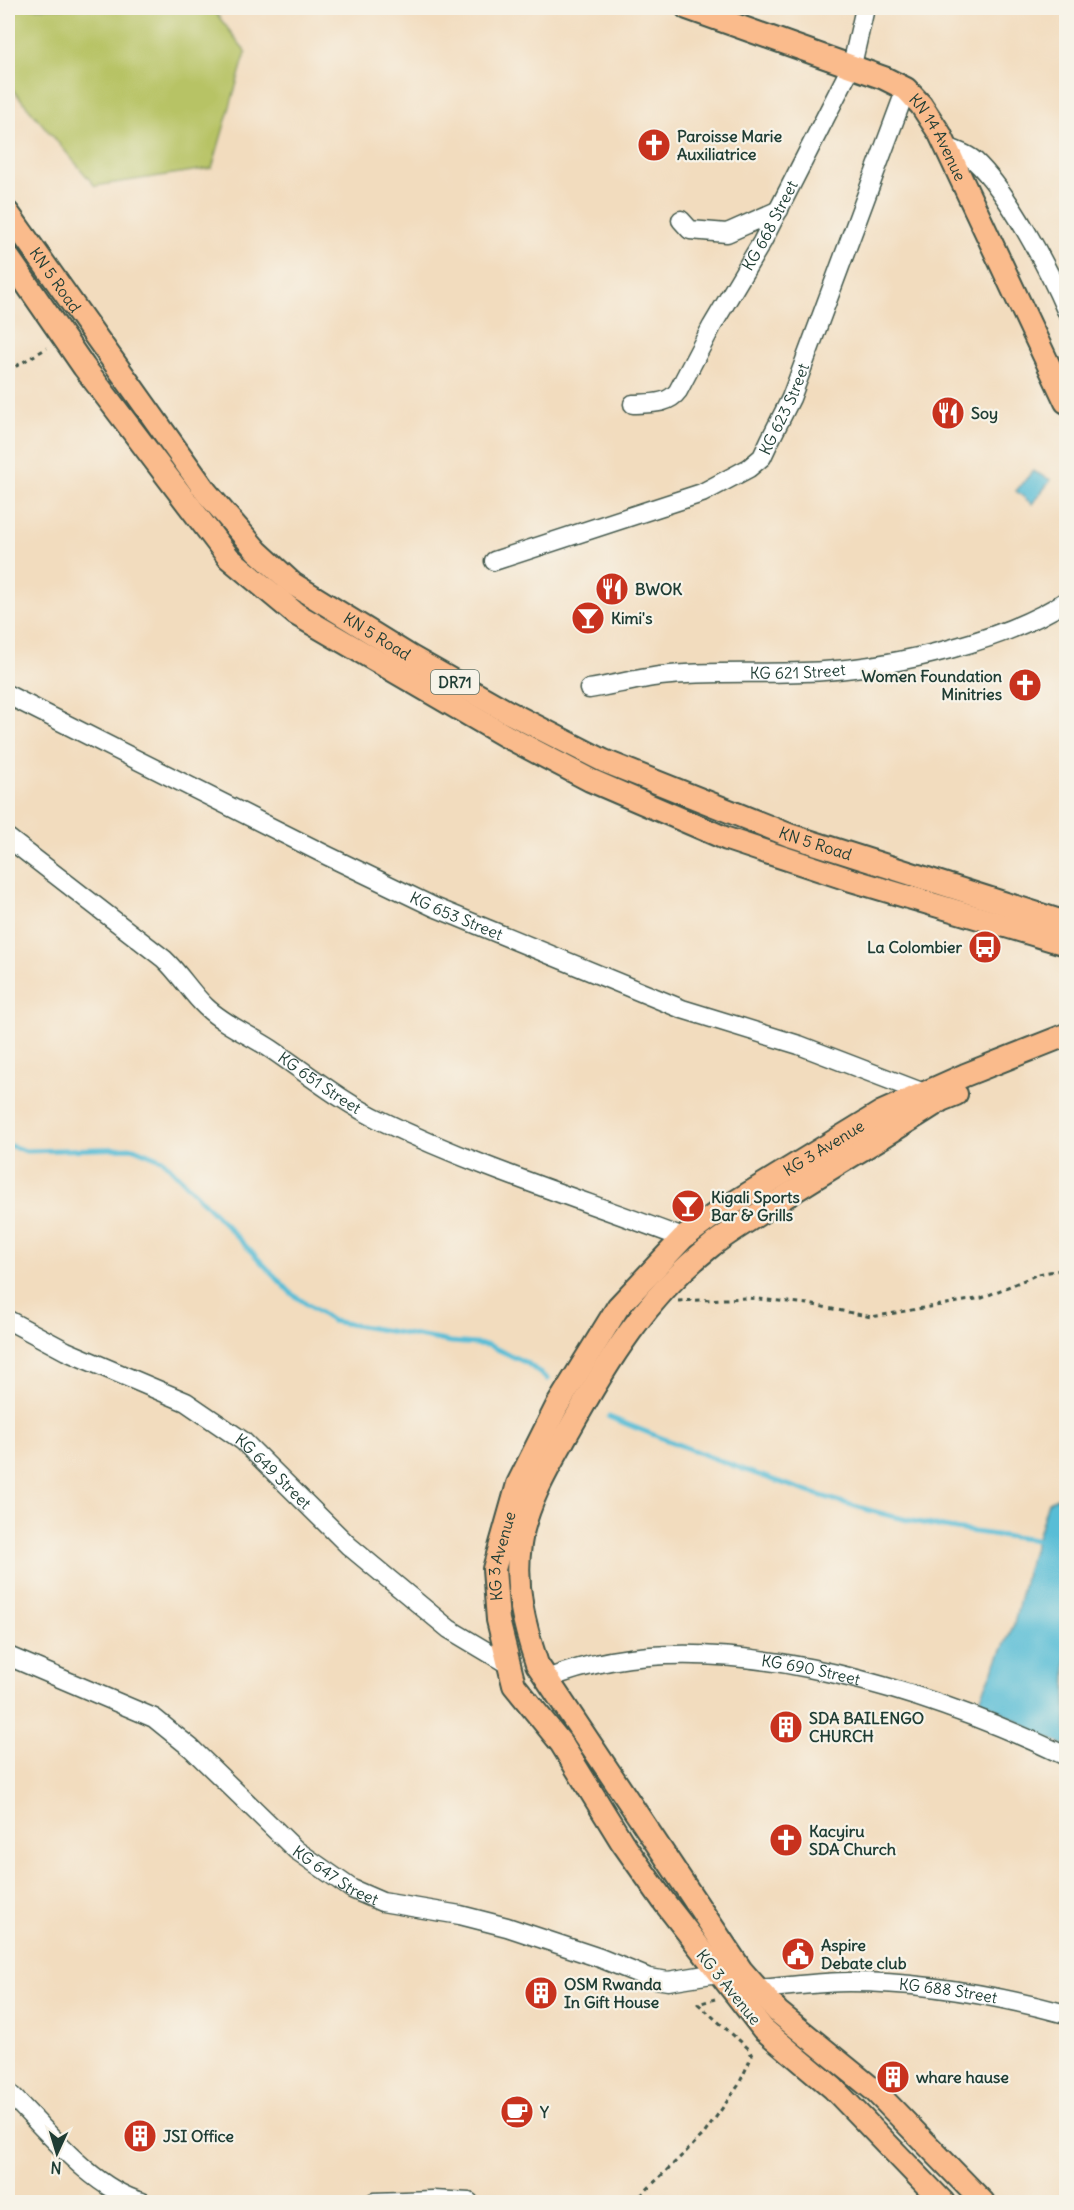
<svg xmlns="http://www.w3.org/2000/svg" width="1074" height="2210" font-family="Delius,sans-serif">
	<style>
		.green { fill: #b7c365; stroke: #6b804c; stroke-width: 1.5 }
		.water { fill: #58bdd6; stroke: #3c7d85; stroke-width: 1.5 }
		.lines { fill: none; stroke-linecap: round; stroke-linejoin: round }
		.stream { stroke: #58bdd6; stroke-width: 5 }
		.minor-casing { stroke: #3f5549; stroke-width: 21 }
		.major-casing { stroke: #3f5549; stroke-width: 26 }
		.path { stroke: #3f5549; stroke-width: 3; stroke-dasharray: 4.5 4.5; stroke-linecap: butt }
		.minor { stroke: #fff; stroke-width: 18 }
		.major { stroke: #fabb8c; stroke-width: 22 }
		.labels { text-anchor: middle; dominant-baseline: central; stroke-width: 4.5; stroke-linejoin: round; paint-order: stroke }
		.shield { fill: #f7f3e8; stroke: #60746a; stroke-width: 1.5 }
		.shield-label { font-size: 15px; font-weight: bold; fill: #1f3d34 }
		.poi-label { font-size: 16px; font-weight: bold; fill: #1f3d34; stroke: #f7f3e8; text-anchor: start }
		.street-label { font-size: 16px; fill: #1f3d34; stroke: #f7f3e8 }
	</style>
	<rect width="100%" height="100%" fill="#f7f3e8"/>
	<filter id="ink" filterUnits="userSpaceOnUse"><feTurbulence type="fractalNoise" baseFrequency=".0167" numOctaves="2"/><feDisplacementMap in="SourceGraphic" scale="12" xChannelSelector="R" yChannelSelector="G"/><feConvolveMatrix kernelMatrix="1 2 1 2 8 2 1 2 1" color-interpolation-filters="sRGB"/></filter>
	<filter id="wash" filterUnits="userSpaceOnUse"><feTurbulence type="fractalNoise" baseFrequency=".008" numOctaves="4" result="noise"/><feDisplacementMap in="SourceGraphic" scale="24" xChannelSelector="R" yChannelSelector="G"/><feGaussianBlur stdDeviation="1.35" result="paint"/><feColorMatrix in="noise" values="0 0 0 0 0 0 0 0 0 0 0 0 0 0 0 0 0 1.4 0 .05"/><feComposite in="paint" operator="in"/></filter>
	<g filter="url(#wash)">
		<rect width="100%" height="100%" fill="#f2dcbe"/>
		<path class="green" d="M8 8H212L246 52 212 168 95 186 8 84Z"/>
		<g class="water">
			<path d="M1033 471 1051 480 1032 504 1016 491Z"/>
			<path d="M1066 1494V1746L1041 1735 980 1699 1014 1624 1026 1573 1048 1502Z"/>
		</g>
		<g class="lines">
			<g class="stream">
				<path d="M8 1145 26 1151 134 1148 163 1160 292 1294 332 1321 451 1342 488 1345 527 1363 547 1379"/>
				<path d="M609 1417C696 1452 781 1486 872 1511 928 1527 986 1534 1044 1541"/>
			</g>
		</g>
	</g>
	<g filter="url(#ink)">
		<g class="lines">
			<defs>
				<g id="minor">
					<path d="M947 147C956 151 968 154 975 161 1008 192 1048 268 1066 310"/>
					<path d="M681 220 690 230 727 233 779 210"/>
					<path id="s1" d="M633 404C649 403 668 405 678 391L712 326 762 242 852 65 865 8"/>
					<path id="s2" d="M494 561 702 493 749 468 762 457 770 440 791 398 906 89"/>
					<path id="s3" d="M589 689C613 685 637 679 660 676 715 670 770 675 824 671 896 666 1006 641 1066 601"/>
					<path id="s4" d="M8 695 328 856 434 907 682 1009 799 1045 924 1093"/>
					<path id="s5" d="M8 838 164 959C180 974 191 993 206 1007 225 1025 250 1035 271 1049 308 1074 342 1102 382 1121 479 1168 583 1200 683 1238"/>
					<path id="s6" d="M8 1320 66 1351 186 1402 243 1441 349 1546 449 1629 511 1666"/>
					<path id="s7" d="M8 1656 154 1718 191 1748 296 1850 352 1889 382 1902 460 1915 507 1927 600 1958 649 1978 668 1981 718 1973"/>
					<path id="s8" d="M547 1679C702 1616 922 1688 1066 1756"/>
					<path id="s9" d="M757 1989C787 1987 819 1982 849 1982 924 1982 995 1995 1066 2014"/>
					<path d="M8 2092C45 2128 91 2188 142 2202"/>
					<path d="M374 2202 433 2200 469 2202"/>
				</g>
				<g id="major">
					<path id="s10" d="M687 8 884 78 906 89 921 105 940 134 1066 402"/>
					<path id="s11" d="M8 213 207 493 257 551 293 584 411 657 506 711 604 761 789 835 1066 923"/>
					<path d="M8 257 84 367 229 558 296 614 504 735 590 780 727 839 848 879 1066 944"/>
					<path d="M956 1094 941 1100C881 1139 819 1174 760 1213 743 1224 726 1234 711 1246 647 1296 607 1362 568 1432 549 1466 526 1504 520 1544 514 1586 524 1625 537 1664L741 1970 778 2012 875 2091 983 2202"/>
					<path id="s12" d="M943 2202 833 2088 763 2029 665 1903 622 1842 561 1743 514 1685 498 1620 494 1569 518 1484 557 1406 618 1307 683 1238 717 1213 882 1112 965 1075 1066 1035"/>
				</g>
			</defs>
			<use href="#minor" class="minor-casing"/>
			<use href="#major" class="major-casing"/>
			<g class="path">
				<path d="M8 371 47 348"/>
				<path d="M678 1301 748 1298 809 1304 871 1317 982 1298 1038 1274 1066 1269"/>
				<path d="M634 2202 704 2134 738 2086 752 2056 749 2049 698 2004 715 1999"/>
			</g>
			<use href="#minor" class="minor"/>
			<use href="#major" class="major"/>
		</g>
	</g>
	<defs>
		<symbol id="church-disc" viewBox="-11 -11 22 22"><circle r="9.5" fill="#c8321e" stroke="#f7f3e8"/><path d="M-1.2-6h2.4v3.5h3.3v2.4h-3.3V6h-2.4V-.1h-3.3v-2.4h3.3Z" fill="#fff"/></symbol>
		<symbol id="restaurant-disc" viewBox="-11 -11 22 22"><circle r="9.5" fill="#c8321e" stroke="#f7f3e8"/><path d="M-5-6h1v4h1v-4h1v4h1v-4h1v5L-1.5 .5V6h-2V.5L-5-1ZM5-6V6H3V1.5H1.5Q1.5-4 5-6Z" fill="#fff"/></symbol>
		<symbol id="bar-disc" viewBox="-11 -11 22 22"><circle r="9.5" fill="#c8321e" stroke="#f7f3e8"/><path d="M-6-5H6L.8 .8V4.5H3.5V6h-7V4.5H-.8V.8Z" fill="#fff"/></symbol>
		<symbol id="bus-disc" viewBox="-11 -11 22 22"><circle r="9.5" fill="#c8321e" stroke="#f7f3e8"/><path d="M-5-6H5V4H4V6H2V4H-2V6H-4V4H-5ZM-3.5-4V0h7V-4ZM-3.5 1.2v1.5H-2V1.2ZM2 1.2v1.5H3.5V1.2Z" fill="#fff"/></symbol>
		<symbol id="building-disc" viewBox="-11 -11 22 22"><circle r="9.5" fill="#c8321e" stroke="#f7f3e8"/><path d="M-4-6H4V6H1V3H-1V6H-4ZM-2.5-4.3h1.7v1.8h-1.7ZM.8-4.3h1.7v1.8H.8ZM-2.5-1h1.7V.8h-1.7ZM.8-1h1.7V.8H.8Z" fill="#fff"/></symbol>
		<symbol id="civic-disc" viewBox="-11 -11 22 22"><circle r="9.5" fill="#c8321e" stroke="#f7f3e8"/><path d="M-.6-6.5H3V-4.5H.6V-3L4-1V1h2V6H-6V1h2V-1L-.6-3ZM-1.2 2.5V6h2.4V2.5Z" fill="#fff"/></symbol>
		<symbol id="cafe-disc" viewBox="-11 -11 22 22"><circle r="9.5" fill="#c8321e" stroke="#f7f3e8"/><path d="M-5.5-4.5H6V0H3Q3 3.5 0 3.5H-2.5Q-5.5 3.5-5.5 0ZM3-3.2v2h1.7v-2ZM-6 4.5H4V6H-6Z" fill="#fff"/></symbol>
	</defs>
	<g fill-rule="evenodd">
		<use href="#church-disc" x="635" y="126" width="38" height="38"/>
		<use href="#restaurant-disc" x="929" y="394" width="38" height="38"/>
		<use href="#restaurant-disc" x="593" y="570" width="38" height="38"/>
		<use href="#bar-disc" x="569" y="599" width="38" height="38"/>
		<use href="#church-disc" x="1006" y="666" width="38" height="38"/>
		<use href="#bus-disc" x="966" y="928" width="38" height="38"/>
		<use href="#bar-disc" x="669" y="1187" width="38" height="38"/>
		<use href="#building-disc" x="767" y="1708" width="38" height="38"/>
		<use href="#church-disc" x="767" y="1821" width="38" height="38"/>
		<use href="#civic-disc" x="779" y="1935" width="38" height="38"/>
		<use href="#building-disc" x="522" y="1974" width="38" height="38"/>
		<use href="#building-disc" x="874" y="2058" width="38" height="38"/>
		<use href="#cafe-disc" x="498" y="2093" width="38" height="38"/>
		<use href="#building-disc" x="121" y="2117" width="38" height="38"/>
	</g>
	<g class="labels">
		<rect class="shield" x="431" y="670" width="48" height="24" rx="4.5"/>
		<g class="shield-label">
			<text x="455" y="682">DR71</text>
		</g>
		<g class="poi-label">
			<text x="677" y="136">Paroisse Marie<tspan x="677" dy="18">Auxiliatrice</tspan></text>
			<text x="971" y="413">Soy</text>
			<text x="635" y="589">BWOK</text>
			<text x="611" y="618">Kimi's</text>
			<text x="1002" y="676" text-anchor="end">Women Foundation<tspan x="1002" dy="18">Minitries</tspan></text>
			<text x="962" y="947" text-anchor="end">La Colombier</text>
			<text x="711" y="1197">Kigali Sports<tspan x="711" dy="18">Bar &amp; Grills</tspan></text>
			<text x="809" y="1718">SDA BAILENGO<tspan x="809" dy="18">CHURCH</tspan></text>
			<text x="809" y="1831">Kacyiru<tspan x="809" dy="18">SDA Church</tspan></text>
			<text x="821" y="1945">Aspire<tspan x="821" dy="18">Debate club</tspan></text>
			<text x="564" y="1984">OSM Rwanda<tspan x="564" dy="18">In Gift House</tspan></text>
			<text x="916" y="2077">whare hause</text>
			<text x="540" y="2112">Y</text>
			<text x="163" y="2136">JSI Office</text>
		</g>
		<g class="street-label">
			<text stroke="none"><textPath href="#s10" startOffset="292">KN 14 Avenue</textPath></text>
			<text stroke="none"><textPath href="#s1" startOffset="238">KG 668 Street</textPath></text>
			<text stroke="none"><textPath href="#s11" startOffset="82">KN 5 Road</textPath></text>
			<text stroke="none"><textPath href="#s2" startOffset="342">KG 623 Street</textPath></text>
			<text stroke="none"><textPath href="#s11" startOffset="568">KN 5 Road</textPath></text>
			<text stroke="none"><textPath href="#s3" startOffset="210">KG 621 Street</textPath></text>
			<text stroke="none"><textPath href="#s11" startOffset="1054">KN 5 Road</textPath></text>
			<text stroke="none"><textPath href="#s4" startOffset="500">KG 653 Street</textPath></text>
			<text stroke="none"><textPath href="#s5" startOffset="398">KG 651 Street</textPath></text>
			<text stroke="none"><textPath href="#s12" startOffset="1347">KG 3 Avenue</textPath></text>
			<text stroke="none"><textPath href="#s6" startOffset="308">KG 649 Street</textPath></text>
			<text stroke="none"><textPath href="#s12" startOffset="807">KG 3 Avenue</textPath></text>
			<text stroke="none"><textPath href="#s8" startOffset="268">KG 690 Street</textPath></text>
			<text stroke="none"><textPath href="#s7" startOffset="400">KG 647 Street</textPath></text>
			<text transform="translate(729 1987) rotate(51)">KG 3 Avenue</text>
			<text stroke="none"><textPath href="#s9" startOffset="192">KG 688 Street</textPath></text>
		</g>
	</g>
	<rect width="1074" height="2210" fill="none" stroke="#f7f3e8" stroke-width="30"/>
	<g transform="translate(57 2153) rotate(184)" stroke="#f7f3e8" stroke-width="4.5" paint-order="stroke">
	<path d="M0-4.5L10 22L0 15L-10 22Z" fill="#1f3d34"/>
	<text y="-9" font-size="16" font-weight="bold" text-anchor="middle" fill="#1f3d34">N</text>
	</g>
</svg>
